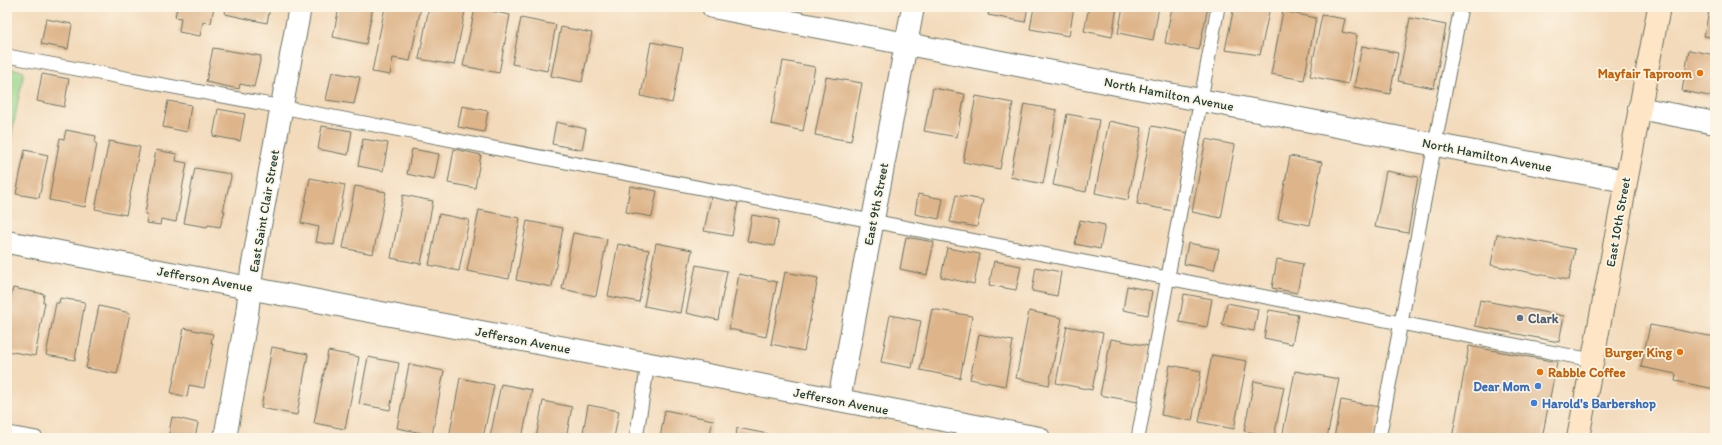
<svg xmlns="http://www.w3.org/2000/svg" width="1722" height="445" font-family="Itim,sans-serif">
	<style>
		.green { fill: #96d48a; stroke: #5a885f }
		.building { fill: #deb58b }
		.lines { fill: none; stroke-linecap: round; stroke-linejoin: round }
		.lane-casing { stroke: #697463; stroke-width: 15 }
		.street-casing { stroke: #697463; stroke-width: 24 }
		.secondary-casing { stroke: #697463; stroke-width: 24 }
		.lane { stroke: #fff; stroke-width: 13 }
		.street { stroke: #fff; stroke-width: 22 }
		.secondary { stroke: #fee5c5; stroke-width: 22 }
		.food-dot { fill: #e8710a; stroke: #fcf5e5; stroke-width: 1.5 }
		.service-dot { fill: #5c6f8a; stroke: #fcf5e5; stroke-width: 1.5 }
		.shop-dot { fill: #3f7fe0; stroke: #fcf5e5; stroke-width: 1.5 }
		.labels { text-anchor: middle; dominant-baseline: central; stroke-width: 3.5; stroke-linejoin: round; paint-order: stroke }
		.food-label { font-size: 13px; font-weight: bold; fill: #c56008; stroke: #fcf5e5; text-anchor: end }
		.street-label { font-size: 13px; fill: #1f3d34; stroke: #fcf5e5 }
		.service-label { font-size: 13px; font-weight: bold; fill: #4e5e75; stroke: #fcf5e5; text-anchor: start }
		.shop-label { font-size: 13px; font-weight: bold; fill: #366cbe; stroke: #fcf5e5; text-anchor: end }
	</style>
	<rect width="100%" height="100%" fill="#fcf5e5"/>
	<filter id="ink" filterUnits="userSpaceOnUse"><feTurbulence type="fractalNoise" baseFrequency=".025" numOctaves="2"/><feDisplacementMap in="SourceGraphic" scale="8" xChannelSelector="R" yChannelSelector="G"/><feConvolveMatrix kernelMatrix="1 2 1 2 8 2 1 2 1" color-interpolation-filters="sRGB"/></filter>
	<filter id="wash" filterUnits="userSpaceOnUse"><feTurbulence type="fractalNoise" baseFrequency=".012" numOctaves="4" result="noise"/><feDisplacementMap in="SourceGraphic" scale="16" xChannelSelector="R" yChannelSelector="G"/><feGaussianBlur stdDeviation="0.9" result="paint"/><feColorMatrix in="noise" values="0 0 0 0 0 0 0 0 0 0 0 0 0 0 0 0 0 1.4 0 .05"/><feComposite in="paint" operator="in"/></filter>
	<g filter="url(#wash)">
		<rect width="100%" height="100%" fill="#f3dabb"/>
		<path class="green" d="M7 68 24 71 7 159Z"/>
		<g id="blocks">
			<g class="building">
				<path d="M177 7H214L211 23 203 22 200 36 179 32 181 18 175 17Z"/>
				<path d="M226 7H270L267 23 225 14Z"/>
				<path d="M339 7H373L366 44 333 37Z"/>
				<path d="M385 7H421L410 61 393 58 390 75 372 72Z"/>
				<path d="M429 7H466L454 65 419 59Z"/>
				<path d="M990 7H1028L1025 22 988 15Z"/>
				<path d="M1034 7H1074L1069 36 1030 29Z"/>
				<path d="M1089 7H1117L1112 37 1084 31Z"/>
				<path d="M1123 7H1159L1153 40 1118 33Z"/>
				<path d="M1172 7H1208L1199 50 1165 43Z"/>
				<path d="M1234 7H1270L1260 55 1225 50Z"/>
				<path d="M475 8 510 15 499 73 463 66Z"/>
				<path d="M1283 11 1316 18 1304 80 1271 74Z"/>
				<path d="M1709 11 1715 12V38L1704 36Z"/>
				<path d="M1322 15 1345 19 1342 32 1357 35 1348 84 1310 76Z"/>
				<path d="M521 18 556 25 547 71 512 64Z"/>
				<path d="M1410 18 1446 25 1434 88 1398 81Z"/>
				<path d="M46 19 72 24 68 49 41 44Z"/>
				<path d="M561 27 592 33 582 82 551 76Z"/>
				<path d="M651 42 683 48 672 103 641 96Z"/>
				<path d="M1362 46 1398 53 1390 94 1354 87Z"/>
				<path d="M213 48 261 56 254 87 240 84 239 89 206 82Z"/>
				<path d="M1689 50 1715 55V97L1682 91Z"/>
				<path d="M783 61 815 67 803 131 771 124Z"/>
				<path d="M332 72 360 77 354 104 326 100Z"/>
				<path d="M42 74 69 79 64 107 37 101Z"/>
				<path d="M826 77 862 83 851 141 815 135Z"/>
				<path d="M933 88 965 94 957 137 924 131Z"/>
				<path d="M976 96 1013 103 1000 169 963 162Z"/>
				<path d="M168 101 191 105 187 132 163 127Z"/>
				<path d="M1024 104 1057 110 1043 184 1010 177Z"/>
				<path d="M462 106 488 111 484 132 458 127Z"/>
				<path d="M218 109 245 114 240 141 213 136Z"/>
				<path d="M1067 114 1099 120 1086 192 1053 185Z"/>
				<path d="M1109 121 1142 128 1128 200 1095 193Z"/>
				<path d="M556 122 586 129 582 150 552 144Z"/>
				<path d="M322 126 352 131 348 155 318 149Z"/>
				<path d="M1152 126 1188 133 1173 211 1137 204Z"/>
				<path d="M66 130 96 136 95 143 97 144 85 207 49 200 60 138 64 139Z"/>
				<path d="M363 139 388 143 383 171 358 166Z"/>
				<path d="M1206 139 1235 145 1221 218 1192 212Z"/>
				<path d="M109 141 140 147 126 215 95 209Z"/>
				<path d="M412 149 439 154 434 180 407 174Z"/>
				<path d="M454 149 481 155 475 188 448 183Z"/>
				<path d="M25 150 48 155 39 198 16 194Z"/>
				<path d="M156 150 177 154 176 161 187 163 176 222 161 219 160 225 146 223 148 215 145 214Z"/>
				<path d="M1290 156 1322 162 1310 225 1278 219Z"/>
				<path d="M195 168 230 174 231 177 223 211H225L220 227 208 225 207 227 184 223Z"/>
				<path d="M1386 171 1418 177 1408 233 1375 227Z"/>
				<path d="M310 178 345 185 334 245 316 242 319 227 301 223Z"/>
				<path d="M355 186 386 192 373 254 343 248Z"/>
				<path d="M630 186 657 191 652 217 626 212Z"/>
				<path d="M918 194 943 199 939 219 915 214Z"/>
				<path d="M403 195 433 201 421 264 391 258Z"/>
				<path d="M956 195 983 200 977 227 950 222Z"/>
				<path d="M711 197 738 202 732 236 704 231Z"/>
				<path d="M479 210 520 218 509 279 467 271Z"/>
				<path d="M439 214 469 220 459 271 429 265Z"/>
				<path d="M752 215 779 220 774 246 747 241Z"/>
				<path d="M1080 220 1105 225 1100 249 1075 244Z"/>
				<path d="M527 221 563 228 552 287 516 280Z"/>
				<path d="M573 233 607 239 596 296 562 289Z"/>
				<path d="M1497 234 1575 249 1569 280 1491 265Z"/>
				<path d="M906 237 934 242 927 275 900 269Z"/>
				<path d="M656 243 692 250 680 313 644 306Z"/>
				<path d="M1188 243 1219 249 1214 270 1184 264Z"/>
				<path d="M618 244 649 250 639 302 608 296Z"/>
				<path d="M947 248 980 254 974 284 941 277Z"/>
				<path d="M1277 259 1303 264 1297 293 1272 288Z"/>
				<path d="M994 261 1021 266 1016 290 989 285Z"/>
				<path d="M696 265 727 271 718 320 686 313Z"/>
				<path d="M1036 267 1061 272 1057 296 1032 291Z"/>
				<path d="M785 272 818 278 804 351 771 344Z"/>
				<path d="M739 274 777 282 766 337 729 329Z"/>
				<path d="M1127 286 1152 291 1148 315 1123 310Z"/>
				<path d="M13 288 44 294 43 302H45L35 356 7 351V295L11 296Z"/>
				<path d="M1184 294 1212 299 1207 327 1179 322Z"/>
				<path d="M60 298 85 302 75 360 46 355 56 303H59Z"/>
				<path d="M1480 300 1564 316 1559 342 1475 326Z"/>
				<path d="M1227 303 1258 309 1254 331 1222 325Z"/>
				<path d="M99 306 130 313 117 374 86 368Z"/>
				<path d="M932 309 972 316 960 378 920 370Z"/>
				<path d="M1269 310 1298 315 1292 344 1264 338Z"/>
				<path d="M1029 311 1062 318 1049 385 1016 378Z"/>
				<path d="M890 315 921 321 912 368 881 362Z"/>
				<path d="M1650 325 1715 337V389L1675 381 1676 374 1641 367Z"/>
				<path d="M1067 326 1103 333 1092 390 1056 383Z"/>
				<path d="M184 328 213 334 211 343H213L204 388 189 385 187 397 171 393Z"/>
				<path d="M979 334 1013 341 1005 386 970 379Z"/>
				<path d="M1111 339 1149 346 1138 402 1100 395Z"/>
				<path d="M1469 346 1557 362 1542 438H1452Z"/>
				<path d="M272 347 308 354 297 415 261 408Z"/>
				<path d="M328 351 359 357 345 429 314 423Z"/>
				<path d="M1212 355 1247 361 1234 429 1199 422Z"/>
				<path d="M368 357 399 363 390 410 359 404Z"/>
				<path d="M409 364 444 371 432 435 397 428Z"/>
				<path d="M1170 365 1201 371 1192 421 1161 415Z"/>
				<path d="M1295 371 1339 379 1327 438H1282Z"/>
				<path d="M460 378 494 385 483 438H449Z"/>
				<path d="M1254 381 1284 387 1274 437 1244 431Z"/>
				<path d="M501 384 532 390 522 438 490 437Z"/>
				<path d="M1341 400 1379 407 1373 438H1334Z"/>
				<path d="M543 401 572 407 566 438H536Z"/>
				<path d="M588 405 619 411 614 438H582Z"/>
				<path d="M665 410 713 420 709 438H660Z"/>
				<path d="M172 417 198 423 195 438H168Z"/>
				<path d="M737 428 768 434 767 438H736Z"/>
			</g>
		</g>
	</g>
	<g filter="url(#ink)">
		<use href="#blocks" fill-opacity="0" stroke="#697463" stroke-width="1"/>
		<g class="lines">
			<defs>
				<g id="lane">
					<path d="M7 56 266 104 1592 360"/>
					<path d="M7 433 36 438"/>
					<path d="M636 438 648 364"/>
					<path d="M1138 438 1218 7"/>
					<path d="M1379 438 1461 7"/>
				</g>
				<g id="street">
					<path d="M713 7 1625 181"/>
					<path d="M1639 108 1715 123"/>
					<path d="M7 242 1039 438"/>
					<path d="M839 400 913 7"/>
					<path d="M225 438 247 314 252 269 300 7"/>
				</g>
				<path id="secondary" d="M1578 438 1659 7"/>
			</defs>
			<use href="#lane" class="lane-casing"/>
			<use href="#street" class="street-casing"/>
			<use href="#secondary" class="secondary-casing"/>
			<use href="#lane" class="lane"/>
			<use href="#street" class="street"/>
			<use href="#secondary" class="secondary"/>
		</g>
	</g>
	<g class="food-dot">
		<circle cx="1700" cy="73" r="4"/>
		<circle cx="1680" cy="352" r="4"/>
		<circle cx="1540" cy="372" r="4"/>
	</g>
	<circle class="service-dot" cx="1520" cy="318" r="4"/>
	<g class="shop-dot">
		<circle cx="1538" cy="386" r="4"/>
		<circle cx="1534" cy="403" r="4"/>
	</g>
	<g class="labels">
		<g class="food-label">
			<text x="1692" y="73">Mayfair Taproom</text>
			<text x="1672" y="352">Burger King</text>
			<text x="1548" y="372" text-anchor="start">Rabble Coffee</text>
		</g>
		<g class="street-label">
			<text transform="translate(1169 94) rotate(11)">North Hamilton Avenue</text>
			<text transform="translate(1487 155) rotate(11)">North Hamilton Avenue</text>
			<text transform="translate(876 204) rotate(-79)">East 9th Street</text>
			<text transform="translate(264 211) rotate(-80)">East Saint Clair Street</text>
			<text transform="translate(1618 222) rotate(-80)">East 10th Street</text>
			<text transform="translate(205 279) rotate(10)">Jefferson Avenue</text>
			<text transform="translate(523 340) rotate(11)">Jefferson Avenue</text>
			<text transform="translate(841 401) rotate(11)">Jefferson Avenue</text>
		</g>
		<g class="service-label">
			<text x="1528" y="318">Clark</text>
		</g>
		<g class="shop-label">
			<text x="1530" y="386">Dear Mom</text>
			<text x="1542" y="403" text-anchor="start">Harold's Barbershop</text>
		</g>
	</g>
	<rect width="1722" height="445" fill="none" stroke="#fcf5e5" stroke-width="24"/>
</svg>
